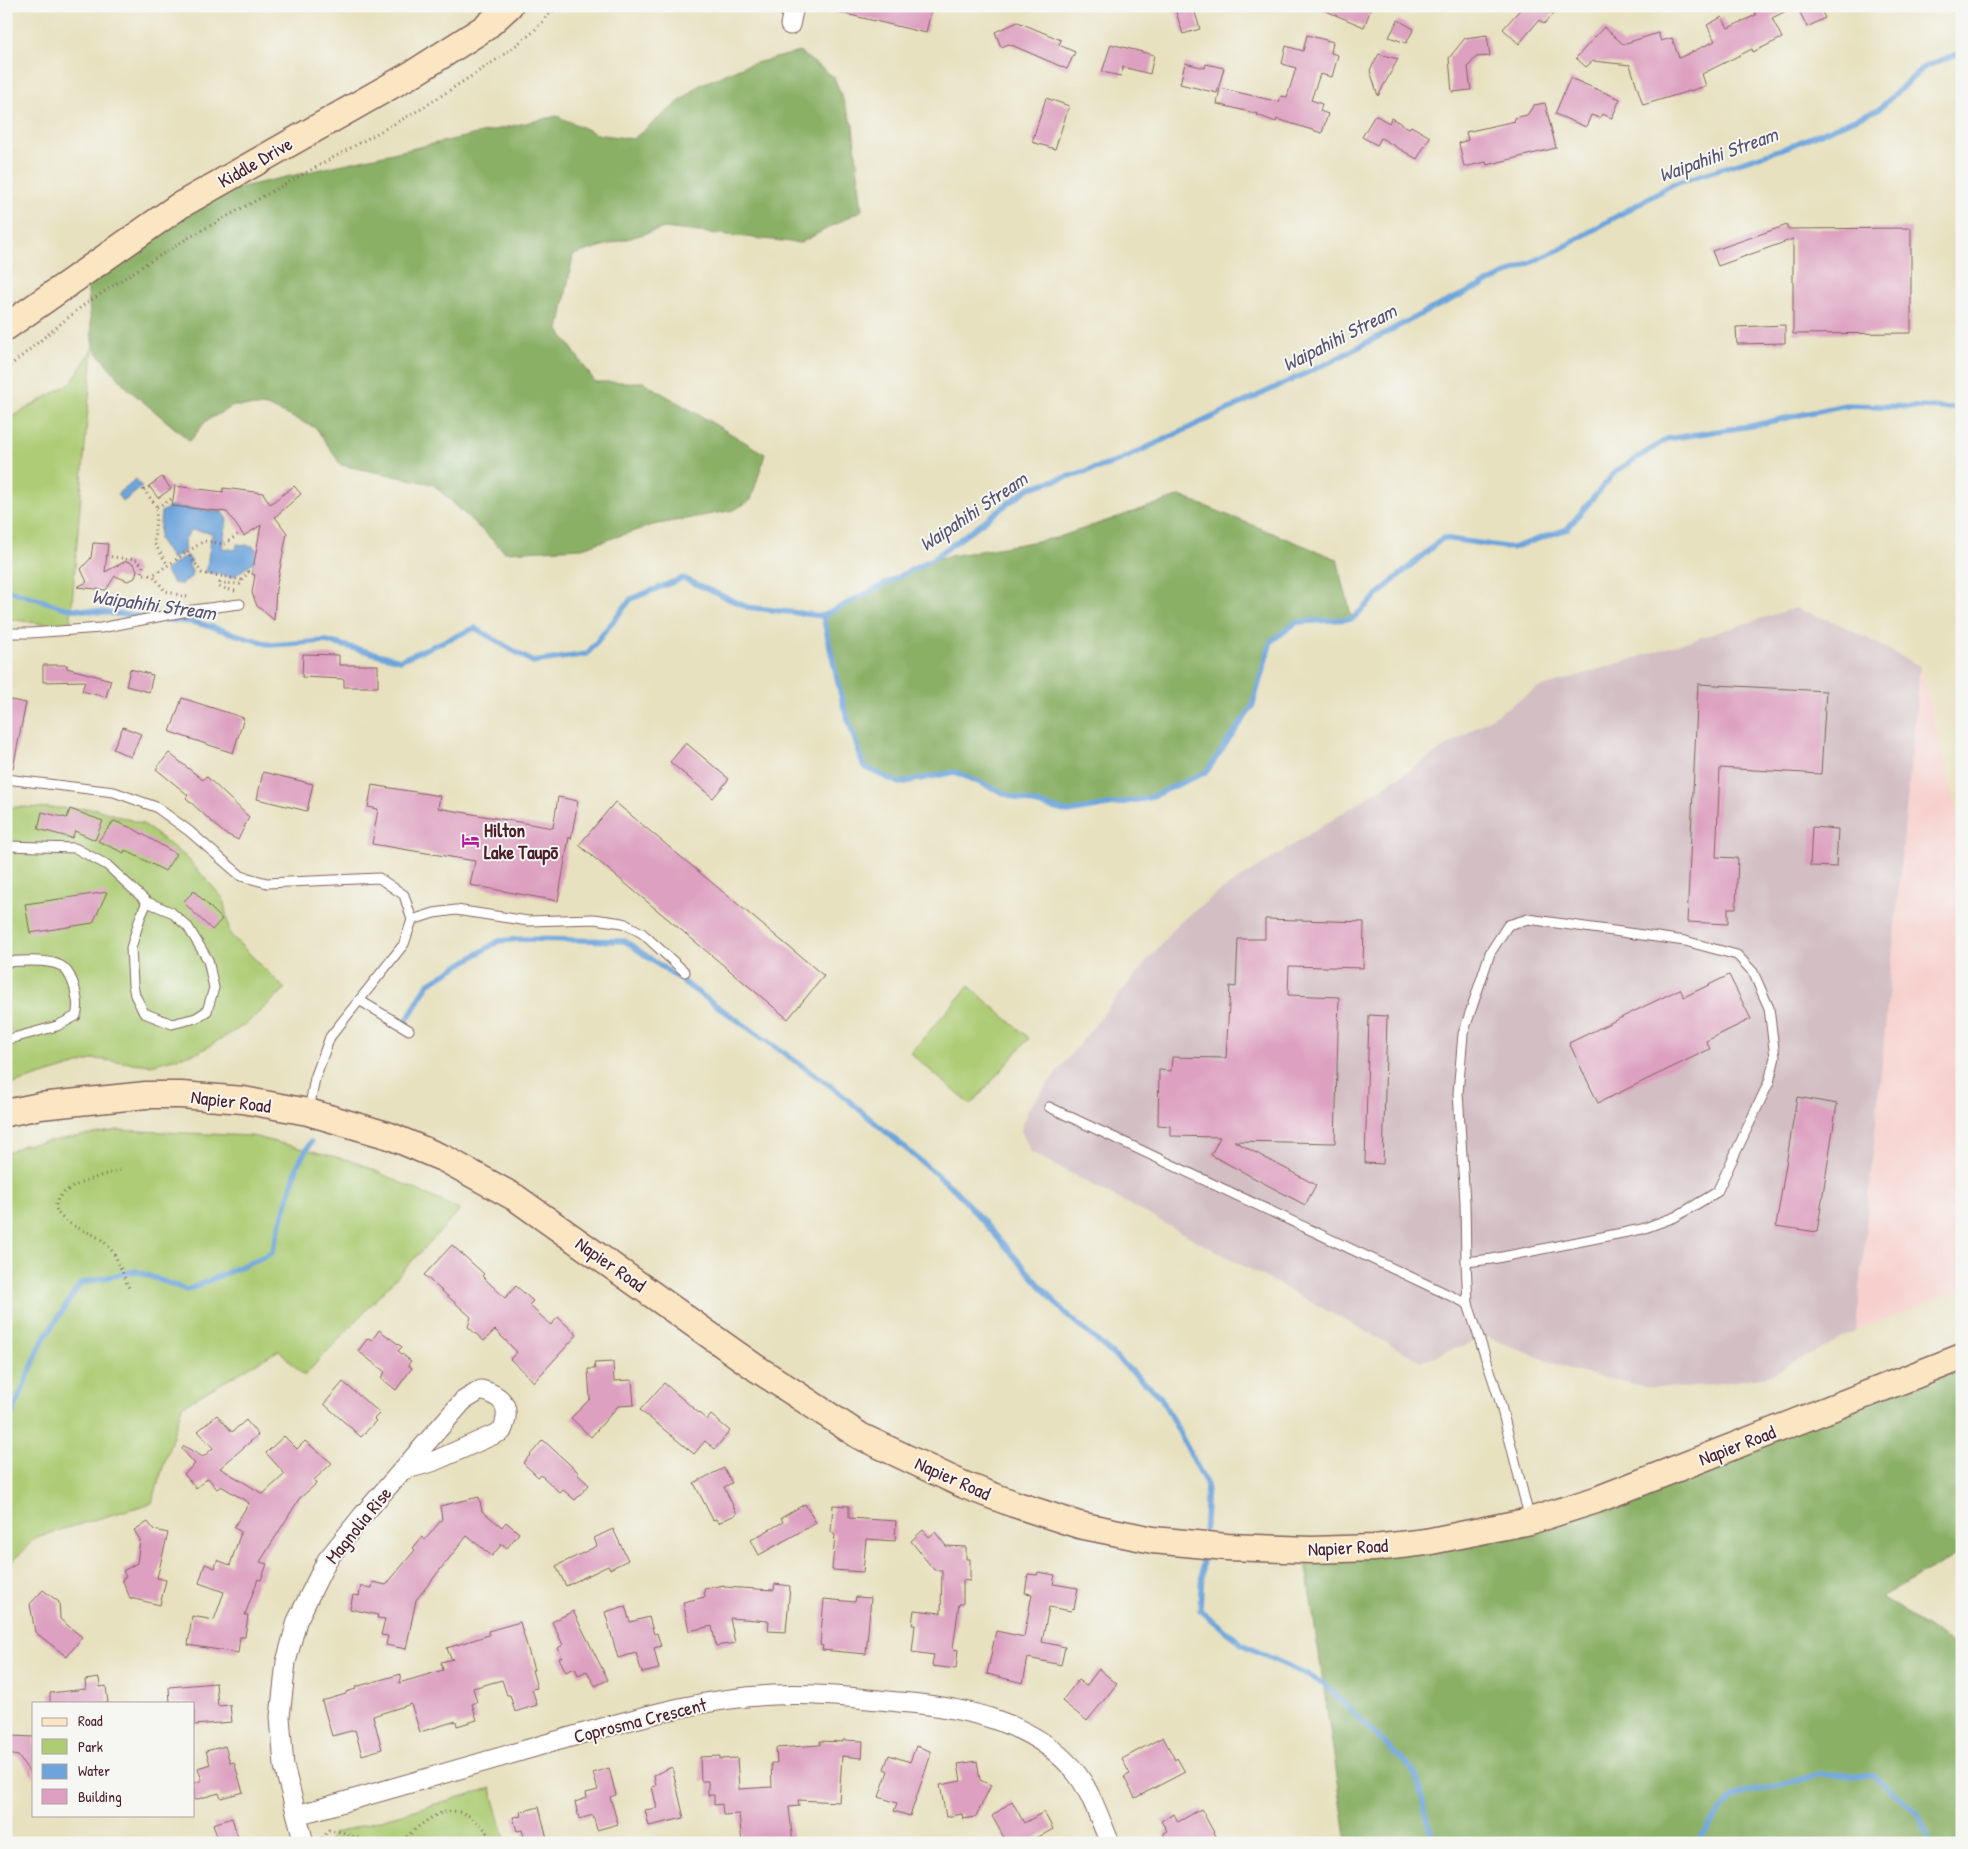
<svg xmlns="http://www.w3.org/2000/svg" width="1968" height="1849" font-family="'Patrick Hand',sans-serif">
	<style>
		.built { fill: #f7d0cd }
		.industrial { fill: #d2bec3 }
		.green { fill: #adcc74; stroke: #7c7650 }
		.forest { fill: #8ab066; stroke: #6a6848 }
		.water { fill: #6da4db; stroke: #5c6283 }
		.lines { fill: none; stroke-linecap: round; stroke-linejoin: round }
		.stream { stroke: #6da4db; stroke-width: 5.5 }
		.building { fill: #dda0c0 }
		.lane-casing { stroke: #81635f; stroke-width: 11 }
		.street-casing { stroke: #81635f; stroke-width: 21 }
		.secondary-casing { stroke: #81635f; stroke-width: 29 }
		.path { stroke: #81635f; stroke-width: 3; stroke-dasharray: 1 4; stroke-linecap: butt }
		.lane { stroke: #fff; stroke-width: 9 }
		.street { stroke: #fff; stroke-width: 19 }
		.secondary { stroke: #fbe6c3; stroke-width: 26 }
		.labels { text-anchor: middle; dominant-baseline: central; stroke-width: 4; stroke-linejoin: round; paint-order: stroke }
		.street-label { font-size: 19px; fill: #4a1f2b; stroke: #f6f6f2 }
		.poi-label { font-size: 19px; font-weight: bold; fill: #4a1f2b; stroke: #f6f6f2; text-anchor: start }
		.water-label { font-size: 20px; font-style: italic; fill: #585471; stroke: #f6f6f2 }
	</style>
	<rect width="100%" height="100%" fill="#f6f6f2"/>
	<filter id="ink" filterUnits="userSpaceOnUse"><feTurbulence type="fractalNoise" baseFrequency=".02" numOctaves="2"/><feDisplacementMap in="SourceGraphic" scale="10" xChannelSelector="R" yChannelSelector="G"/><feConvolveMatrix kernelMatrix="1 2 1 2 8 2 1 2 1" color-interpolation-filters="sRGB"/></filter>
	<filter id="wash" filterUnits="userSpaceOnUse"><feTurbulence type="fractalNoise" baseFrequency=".0096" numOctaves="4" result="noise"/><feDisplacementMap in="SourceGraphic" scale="20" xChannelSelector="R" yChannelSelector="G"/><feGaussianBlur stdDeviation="1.12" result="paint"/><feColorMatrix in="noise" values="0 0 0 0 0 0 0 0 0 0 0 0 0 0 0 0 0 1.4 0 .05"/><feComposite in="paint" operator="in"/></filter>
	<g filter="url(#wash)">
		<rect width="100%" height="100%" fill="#e7e1bf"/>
		<path class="built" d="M1920 666 1962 830V1289L1856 1331Z"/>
		<path class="industrial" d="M1795 608 1837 623 1920 666 1856 1331 1768 1376 1688 1388 1646 1387 1574 1371 1487 1337 1421 1361 1031 1152 1021 1130 1028 1109 1112 1003 1179 923 1216 894 1536 689Z"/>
		<g class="green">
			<path d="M93 348 70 627 6 619V420L71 383Z"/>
			<path d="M17 807 96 809 143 824 185 856 223 898 230 934 285 989 246 1024 199 1052 151 1065 95 1059 6 1086V808Z"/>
			<path d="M969 986 1029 1038 971 1105 910 1053Z"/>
			<path d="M118 1130 252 1136 356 1162 460 1210 304 1376 279 1350 182 1406 152 1503 36 1537 6 1568V1153L24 1145Z"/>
			<path d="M491 1788 506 1843H329L332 1834Z"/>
		</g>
		<g class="forest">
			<path d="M799 52 834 77 853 126 862 210 800 243 664 228 573 255 559 330 595 382H643L765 454 751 500 734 510 653 525 582 548 505 552 433 484 341 465 316 428 267 406H233L206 421 190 441 127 388 93 348 86 269 206 195 557 116 597 134 633 139 700 85 744 66Z"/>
			<path d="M1180 496 1337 559 1352 619 1297 622 1272 641 1252 707 1206 772 1148 798 1068 812 1016 798 955 772 899 783 864 767 843 704 823 616 933 559 1056 538Z"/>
			<path d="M1962 1357V1551L1881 1598 1962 1649V1843H1347L1304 1554 1525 1523Z"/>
		</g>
		<g class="water">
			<path d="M136 479 142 487 123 502 117 494Z"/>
			<path d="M172 506 222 512 227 519 222 548 236 550 237 544 253 546 257 551 255 561 233 577 206 572 212 533 192 530C186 535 182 543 185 551L172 559 159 539 161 512Z"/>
			<path d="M187 555 192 562 188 564 192 571 191 577 181 584 173 583 165 570Z"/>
		</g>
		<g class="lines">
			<g class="stream">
				<path d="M6 589 65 608 146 617"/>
				<path d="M823 616 843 704 864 767 899 783 955 772 1016 798 1068 812 1148 798 1206 772 1252 707 1271 641 1297 622 1352 619 1396 578 1443 538 1512 548 1567 529 1615 472 1667 439 1750 426 1845 405 1951 408"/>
				<path d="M162 619 198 623 271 645 326 641 400 660 475 628 533 662 587 654 631 599 683 578 747 607 823 616 933 559 1029 488 1114 463 1334 360 1429 310 1560 249 1673 184 1785 148 1879 109 1924 67 1962 52"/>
				<path d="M407 1020 428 984 499 941 522 939 625 941 835 1089 955 1190 1064 1312 1160 1396 1207 1485 1204 1538"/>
				<path d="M6 1428 43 1340 81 1283 136 1271 187 1290 272 1253 298 1164 311 1142"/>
				<path d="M1203 1552 1200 1610 1242 1644 1323 1683 1415 1773 1434 1843"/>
				<path d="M1696 1843 1732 1797 1820 1774 1874 1776 1917 1813 1929 1843"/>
			</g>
		</g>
		<g id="blocks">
			<g class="building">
				<path d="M834 6H931L930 11H931L926 33 833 11Z"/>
				<path d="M1174 6H1193L1200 29 1183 34Z"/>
				<path d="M1314 6H1372L1364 27Z"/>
				<path d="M1523 6H1560L1544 24 1539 20 1519 44 1503 29Z"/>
				<path d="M1752 6H1796L1772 18 1782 38 1753 52 1752 49 1702 74 1706 86 1643 105 1630 65 1593 61 1586 67 1576 58 1604 27 1623 44 1658 33 1661 41 1672 38 1679 58 1715 41 1707 25 1722 17 1728 28 1756 15Z"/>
				<path d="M1797 6H1819L1825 18 1807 27Z"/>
				<path d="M1398 20 1414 29 1406 43 1389 37Z"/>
				<path d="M1018 22 1061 40 1059 45 1075 52 1067 69 1009 44 1001 47 995 32Z"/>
				<path d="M1307 35 1333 42 1331 53 1338 55 1332 77 1320 74 1311 100 1322 104 1320 111 1328 114 1322 133 1277 119 1276 122 1257 115 1258 114 1217 104 1220 88 1279 102 1281 96 1287 97 1296 68 1282 64 1286 46 1303 51Z"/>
				<path d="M1487 35 1490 56 1476 57 1468 67 1471 90 1452 92 1449 58 1465 38Z"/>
				<path d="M1111 44 1154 55 1150 74 1123 67 1121 76 1102 72Z"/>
				<path d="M1379 54 1398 59 1378 96 1370 70Z"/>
				<path d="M1185 63 1205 68 1206 64 1224 68 1217 93 1180 84Z"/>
				<path d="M1570 78 1620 99 1612 118 1602 114 1600 118 1591 115 1586 127 1555 114Z"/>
				<path d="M1046 98 1069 106 1055 149 1032 142Z"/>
				<path d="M1545 103 1556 148 1487 165 1486 162 1464 167 1459 143 1468 140 1466 132 1515 121 1514 118 1527 115 1534 105Z"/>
				<path d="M1375 115 1389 123 1391 118 1409 128 1411 126 1430 137 1417 159 1381 138 1377 145 1362 137Z"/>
				<path d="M1787 225V229L1911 228V333L1793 334V239L1718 266 1712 251Z"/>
				<path d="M1785 325V343L1737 344 1736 327Z"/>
				<path d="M162 477 171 489 158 498 149 486Z"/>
				<path d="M175 486 223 492V488L263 493 270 504 294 486 301 494 275 517 287 533 276 589 274 620 257 606 252 593 255 575 252 574 261 525 244 536 227 512 172 506Z"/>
				<path d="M93 543 108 544 105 572 126 561 134 564 137 570 135 578 128 581 115 576 106 590 77 587 87 582 81 569 91 558Z"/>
				<path d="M303 654 339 655V665H378V687H344V679L302 677Z"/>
				<path d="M43 665H67V668L111 680 106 697 82 691 85 681 43 682Z"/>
				<path d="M130 669 153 675 149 692 126 686Z"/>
				<path d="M1698 684 1826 691 1821 774 1720 768 1716 857 1738 858 1736 908H1728V924L1687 922Z"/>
				<path d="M182 698 244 718 233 753 170 732Z"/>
				<path d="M6 699 26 703 13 768 6 767Z"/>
				<path d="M123 727 141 734 131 757 113 749Z"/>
				<path d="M686 743 729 779 713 798 670 762Z"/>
				<path d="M169 753 203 780 206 776 249 817 238 840 224 833 186 798 188 795 156 769Z"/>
				<path d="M263 772 313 784 307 811 257 799Z"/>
				<path d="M372 785 440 796 438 808 553 828 558 797 578 801 571 839 569 837 558 901 470 885 475 861 372 844 378 809 368 807Z"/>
				<path d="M615 802 824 976 788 1019 579 845Z"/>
				<path d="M70 809 103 821 95 840 75 831 72 838 38 829 42 812 67 818Z"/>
				<path d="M114 821 134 829 176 854 165 871 125 850 124 853 98 841Z"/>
				<path d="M1812 827 1838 829 1836 867 1810 866Z"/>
				<path d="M194 891 222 919 212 930 183 902Z"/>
				<path d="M107 892 93 923 30 933 25 904Z"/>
				<path d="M1265 919 1364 922 1363 968 1289 966 1288 995 1339 997 1335 1143 1234 1141 1316 1185 1305 1205 1211 1155 1220 1137 1170 1136V1126L1158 1125 1159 1070 1171 1071 1172 1057 1226 1058 1230 986 1236 987 1238 939H1265Z"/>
				<path d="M1729 975 1751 1019 1706 1041 1710 1049 1598 1103 1569 1043 1680 989 1684 997Z"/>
				<path d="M1369 1015 1387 1016 1383 1164 1365 1163Z"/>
				<path d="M1797 1097 1837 1104 1817 1232 1776 1226Z"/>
				<path d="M452 1245 484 1274 482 1276 505 1298 516 1286 533 1301 529 1305 551 1325 558 1317 577 1335 534 1382 510 1359 517 1352 495 1330 484 1341 468 1327 471 1317 424 1275Z"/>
				<path d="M379 1330 402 1347 398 1351 411 1361 408 1365 412 1368 396 1390 381 1378 385 1372 358 1351 368 1338 372 1340Z"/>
				<path d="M613 1362 614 1381 632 1380 634 1405 618 1406 591 1437 571 1418 590 1399 588 1369H595L594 1363Z"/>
				<path d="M343 1382 380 1413 374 1419 376 1421 361 1437 324 1404Z"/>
				<path d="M664 1383 707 1420 711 1415 730 1431 715 1449 705 1441 694 1454 640 1410Z"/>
				<path d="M217 1415 232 1432 246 1420 258 1435 220 1468 263 1494 285 1474 266 1453 284 1436 297 1449 305 1441 332 1463 314 1480 316 1484 299 1499 260 1562 267 1564 261 1580 258 1579 245 1615H248L245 1637H240L238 1653 188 1645 192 1616 214 1620 224 1592 199 1583 205 1564 215 1568 217 1560 230 1565 241 1532 234 1527 249 1503 221 1486 217 1489 208 1478 196 1488 184 1474 195 1464 182 1449 184 1446 203 1457 213 1448 198 1431Z"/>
				<path d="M543 1440 579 1473 577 1474 589 1485 575 1500 563 1490 560 1493 541 1475 538 1477 523 1463Z"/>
				<path d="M724 1468 732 1483 724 1487 737 1514 718 1523 716 1519 713 1520 694 1483Z"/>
				<path d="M479 1497 482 1511 502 1527 506 1522 519 1533 507 1548 502 1544 492 1556 467 1536 416 1600 406 1649 386 1645 388 1636 381 1635 385 1619 377 1618 378 1615 350 1609 353 1595 359 1596 361 1586 372 1588 373 1582 386 1585 415 1550 413 1548 422 1537 425 1540 442 1519 440 1506Z"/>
				<path d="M805 1504 816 1523 759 1555 751 1540 783 1522 781 1518Z"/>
				<path d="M833 1505 849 1506V1518L896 1521 895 1541 866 1539 863 1572 832 1570 835 1535 831 1532Z"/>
				<path d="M148 1522 154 1530 168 1533 157 1578 166 1580 160 1605 130 1598 122 1579 126 1577 123 1571 137 1563 140 1540 134 1530Z"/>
				<path d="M613 1529 628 1560 610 1569 608 1566 566 1586 556 1566 597 1546 594 1538Z"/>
				<path d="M923 1530 929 1537 935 1532 946 1546 966 1547V1559H970V1581L963 1580V1604H959L953 1649 958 1650 956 1669 932 1666 934 1655 912 1652 915 1625H912L914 1610 941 1613 942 1570H934L911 1541Z"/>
				<path d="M1038 1572 1055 1575 1053 1584 1078 1588 1074 1609 1072 1608 1071 1611 1049 1607 1042 1642 1065 1647 1061 1665 1028 1658 1023 1683 987 1674 996 1631 1024 1637 1032 1594 1025 1593 1028 1574 1037 1575Z"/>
				<path d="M775 1584 790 1586 786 1632 768 1631 769 1621 730 1618 735 1643 716 1646 712 1626 689 1631 683 1602 705 1597 704 1589 724 1585V1587L774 1590Z"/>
				<path d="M43 1590 59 1602 60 1619 82 1637 67 1657 35 1632 30 1604Z"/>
				<path d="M856 1597 871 1598 866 1654 822 1650 823 1646 820 1645 824 1599 855 1602Z"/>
				<path d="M625 1606 630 1622 649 1617 654 1634 657 1633 661 1646 654 1648 659 1669 642 1673 636 1653 618 1658 605 1612Z"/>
				<path d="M573 1611 608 1680 595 1686 587 1671 578 1675 575 1668 566 1672 559 1658 562 1657 558 1648 563 1645 552 1622Z"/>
				<path d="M520 1622 534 1670H532L537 1688 532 1689 537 1705 515 1712 510 1695H507L502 1680 473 1688 477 1702 472 1704 477 1720 457 1726 456 1721 420 1732 411 1704 373 1716 382 1749 362 1755 355 1730 332 1736 322 1701 346 1694V1692L356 1689 355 1687 401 1674 399 1683 443 1670 441 1662 453 1659H451L447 1648 489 1635 488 1631Z"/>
				<path d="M1099 1669 1117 1684 1087 1721 1062 1701 1078 1680 1086 1686Z"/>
				<path d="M99 1678 100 1687 106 1686 108 1703H50V1693L86 1689 85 1680Z"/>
				<path d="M216 1683 218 1706 230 1705 232 1722 194 1725V1703H170L169 1687Z"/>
				<path d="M13 1736 34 1737V1778L18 1756 9 1754Z"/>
				<path d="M1163 1737 1175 1760 1177 1758 1185 1772 1135 1798 1124 1777 1130 1774 1122 1759Z"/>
				<path d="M843 1740 863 1741 862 1758 842 1756 839 1802 798 1800 799 1806 789 1807 793 1843H742L739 1814 723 1815 722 1804 714 1805V1795H708V1781H701L700 1757 720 1756V1759L737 1758 739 1789 772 1787 771 1763H777L776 1748 820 1745V1741L843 1742Z"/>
				<path d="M225 1746 230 1763 234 1762 243 1792 221 1798 219 1793 194 1800V1783L202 1780 198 1768 210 1764 206 1751Z"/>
				<path d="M916 1746 930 1751V1757L910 1816 894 1811 897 1803 879 1797 888 1771 884 1769 889 1755 910 1762Z"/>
				<path d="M977 1761 980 1780 991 1785 976 1817 963 1819 962 1814 946 1817 940 1785 961 1781 958 1764Z"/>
				<path d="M672 1767 684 1818 649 1826 645 1810 657 1808 652 1787 656 1786 654 1775Z"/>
				<path d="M609 1768 616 1795 610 1797 618 1824 597 1830 593 1815 579 1819 575 1802 587 1798 586 1793 598 1790 593 1773Z"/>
				<path d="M1012 1801 1024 1823 1044 1812 1053 1829 1028 1843H1007L992 1816Z"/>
				<path d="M539 1807 548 1843H526L522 1830 517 1831 513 1817 521 1816 520 1812Z"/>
				<path d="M1201 1809 1216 1836 1203 1843H1168L1163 1833 1167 1831 1161 1821 1174 1814 1178 1822Z"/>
				<path d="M232 1818 240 1843H219L213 1824Z"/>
			</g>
		</g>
	</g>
	<g filter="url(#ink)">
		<use href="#blocks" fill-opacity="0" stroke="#81635f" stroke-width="1"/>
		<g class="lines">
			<defs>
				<g id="lane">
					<path d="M6 633H30L101 628 193 610 240 604"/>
					<path d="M6 779 114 792 156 807 189 831 241 876 267 883 379 878 404 895 412 920 404 944 330 1037 315 1078 309 1110"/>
					<path d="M6 846 75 848 107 865 147 902 171 912 188 927 208 960 214 988 207 1011 196 1018 172 1024 144 1013 135 995 133 985 131 948 140 918 147 902"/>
					<path d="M412 920 434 913 456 910 528 921 594 919 623 923 642 933 685 972"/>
					<path d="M6 962C20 961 53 958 64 968 70 974 73 982 75 989 77 999 79 1006 76 1016L57 1026 6 1040"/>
					<path d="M359 1000 409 1030"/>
					<path d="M1049 1107 1468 1304 1499 1398 1530 1520"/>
					<path d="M1466 1262 1465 1202 1458 1093 1463 1034 1490 953 1508 925 1528 919 1685 941 1737 955 1753 972 1769 1008 1775 1057 1769 1082 1717 1192 1675 1217 1642 1229 1492 1259 1466 1262 1468 1304"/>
				</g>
				<g id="street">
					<path d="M790 25 794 6"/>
					<path d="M297 1815C384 1791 470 1766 556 1741 628 1721 699 1698 774 1695 816 1693 858 1698 899 1702 963 1707 1035 1721 1077 1774 1092 1794 1100 1820 1110 1843"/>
					<path d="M304 1843 284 1766 280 1717 286 1662 297 1621 327 1560 363 1515 463 1401 481 1390C504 1396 512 1408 502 1431L432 1462 403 1470"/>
				</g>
				<g id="secondary">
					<path d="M6 327 179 206 417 71 486 27 509 6"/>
					<path d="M6 1113 40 1106 146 1095H181L243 1100 308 1112 390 1136 445 1159 516 1198 756 1368 860 1436 964 1485 1014 1504 1079 1525 1153 1540 1227 1547 1311 1550 1374 1548 1426 1542 1530 1521 1596 1500 1962 1357"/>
				</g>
			</defs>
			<use href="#lane" class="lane-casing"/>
			<use href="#street" class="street-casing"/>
			<use href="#secondary" class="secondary-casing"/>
			<g class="path">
				<path d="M6 369 81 307 138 269 188 238 421 109 502 56 533 32 557 6"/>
				<path d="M149 487 144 490 157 507 154 543 168 565"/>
				<path d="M157 507 173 498"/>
				<path d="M187 552 202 573 242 580"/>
				<path d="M106 556 137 560 143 566 142 574 153 575"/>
				<path d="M235 591 219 587 220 583 240 584 248 572 253 571"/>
				<path d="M187 597 165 591 153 575 204 541 225 544 241 532"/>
				<path d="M120 1170C101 1176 26 1194 69 1223 80 1230 93 1233 103 1241 116 1251 122 1273 129 1288"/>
				<path d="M322 1838 329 1830 342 1832 371 1843"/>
				<path d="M399 1843C421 1825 447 1796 476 1821 483 1827 490 1834 492 1843"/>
			</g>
			<use href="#lane" class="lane"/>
			<use href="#street" class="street"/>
			<use href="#secondary" class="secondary"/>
		</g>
	</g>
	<defs>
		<symbol id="hotel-bare" viewBox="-9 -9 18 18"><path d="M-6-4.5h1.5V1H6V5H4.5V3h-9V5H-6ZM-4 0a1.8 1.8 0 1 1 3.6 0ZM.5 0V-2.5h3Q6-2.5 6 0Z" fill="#b5179e" stroke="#f6f6f2" stroke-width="2.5" paint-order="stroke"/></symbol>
	</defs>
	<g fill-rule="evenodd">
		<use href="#hotel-bare" x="458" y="828" width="25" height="25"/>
	</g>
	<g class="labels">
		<g class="street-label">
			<text transform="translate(255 162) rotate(-30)">Kiddle Drive</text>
			<text transform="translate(231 1101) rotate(7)">Napier Road</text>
			<text transform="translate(611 1264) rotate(35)">Napier Road</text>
			<text transform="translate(1737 1445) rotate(-21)">Napier Road</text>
			<text transform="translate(953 1478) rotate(24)">Napier Road</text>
			<text transform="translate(358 1525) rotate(-51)">Magnolia Rise</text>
			<text transform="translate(1348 1547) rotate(-3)">Napier Road</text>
			<text transform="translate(640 1720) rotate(-14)">Coprosma Crescent</text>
		</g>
		<g class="poi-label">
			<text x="484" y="830">Hilton<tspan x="484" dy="22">Lake Taupō</tspan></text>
		</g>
		<g class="water-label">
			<text transform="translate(1718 154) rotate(-20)">Waipahihi Stream</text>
			<text transform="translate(1339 337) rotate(-27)">Waipahihi Stream</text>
			<text transform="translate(973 511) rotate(-34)">Waipahihi Stream</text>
			<text transform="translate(154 604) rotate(8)">Waipahihi Stream</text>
		</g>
	</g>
	<rect width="1968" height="1849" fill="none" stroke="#f6f6f2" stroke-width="25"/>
	<rect x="32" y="1702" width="162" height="115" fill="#f6f6f2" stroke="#b1a0a2"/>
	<rect x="42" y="1718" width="25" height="8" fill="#fbe6c3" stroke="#b1a0a2"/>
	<text x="78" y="1726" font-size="15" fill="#4a1f2b">Road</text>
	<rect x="42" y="1739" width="25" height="15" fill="#adcc74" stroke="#b1a0a2"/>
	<text x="78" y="1752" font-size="15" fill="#4a1f2b">Park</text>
	<rect x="42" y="1764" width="25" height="15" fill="#6da4db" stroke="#b1a0a2"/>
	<text x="78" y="1776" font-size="15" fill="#4a1f2b">Water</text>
	<rect x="42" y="1789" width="25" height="15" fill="#dda0c0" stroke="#b1a0a2"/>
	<text x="78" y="1802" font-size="15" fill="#4a1f2b">Building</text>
</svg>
